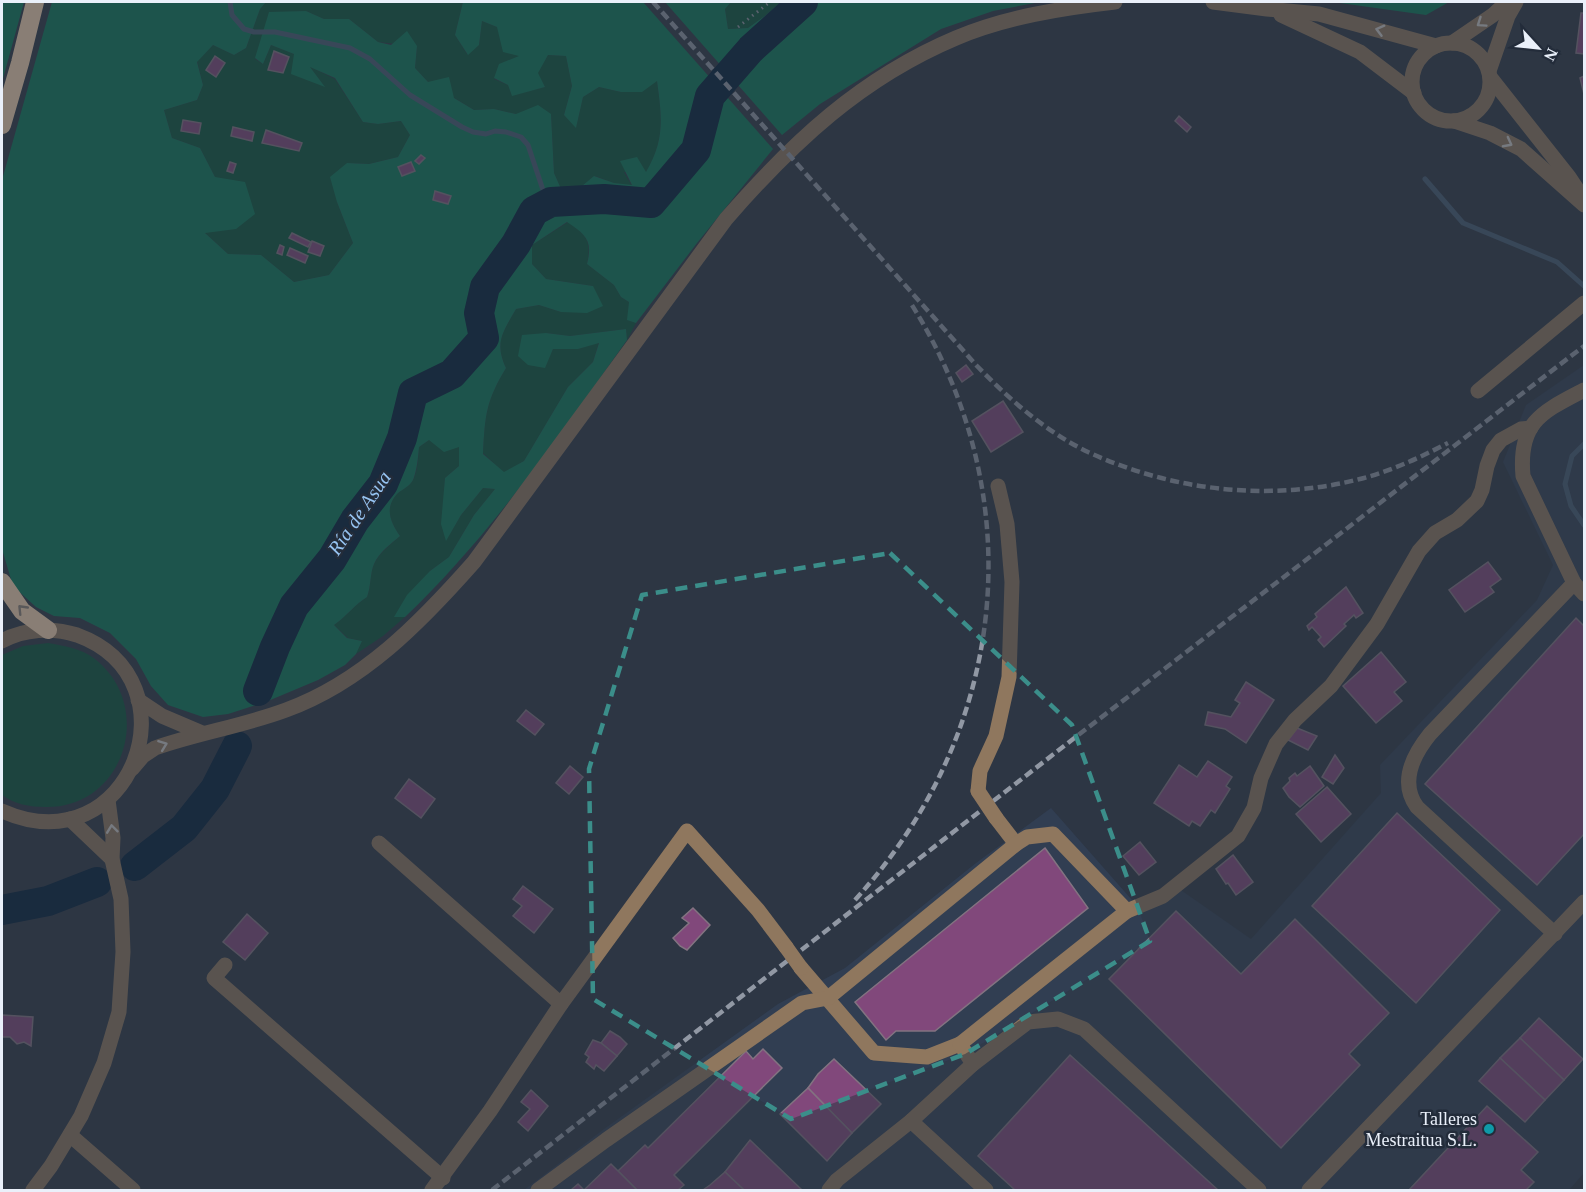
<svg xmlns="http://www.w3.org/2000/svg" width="1586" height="1192" font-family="'Times New Roman',serif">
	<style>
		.built { fill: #313e52 }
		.green { fill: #0b543b }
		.forest { fill: #0a7957 }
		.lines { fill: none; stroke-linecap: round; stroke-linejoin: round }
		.stream { stroke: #465c72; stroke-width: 5 }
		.river { stroke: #001d38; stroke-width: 30 }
		.building { fill: #81487b; stroke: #837381; stroke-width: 1.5 }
		.path { stroke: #9098a3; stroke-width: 3; stroke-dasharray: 1.5 4.5; stroke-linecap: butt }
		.minor { stroke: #8f775e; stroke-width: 15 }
		.highway { stroke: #f9d6b1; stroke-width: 18 }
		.rail { stroke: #9198a4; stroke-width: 4.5; stroke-dasharray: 9 4.5; stroke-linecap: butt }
		.minor-bridge { stroke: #8f775e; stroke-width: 15 }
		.oneway { stroke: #cfcccb }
		.oneway2 { stroke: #8e8176 }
		.marked { fill: none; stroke: #3b8e8a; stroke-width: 4.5; stroke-dasharray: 12 8; stroke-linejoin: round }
		.culture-dot { fill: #0f9aa8; stroke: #232c3a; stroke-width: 2 }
		.labels { text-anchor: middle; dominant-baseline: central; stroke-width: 5; stroke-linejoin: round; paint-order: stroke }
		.poi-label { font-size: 18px; fill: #eaf0fa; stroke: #232c3a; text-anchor: end }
		.water-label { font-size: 20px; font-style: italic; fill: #96c3f1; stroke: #232c3a }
	</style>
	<rect width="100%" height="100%" fill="#2d3644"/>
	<path class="built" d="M1584 365V1173L1569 1190H524L604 1129 778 1004 845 968 976 863 1051 808 1132 900 1178 888 1251 939 1381 793 1380 765 1537 600 1553 565 1503 462 1526 405Z"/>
	<g class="green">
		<path d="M266 2H463L455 35 467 54 479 45 482 21 497 27 520 57 494 79 508 85 512 95 545 87 537 73 548 55 566 56 572 86 564 115 576 127 583 97 599 87 621 92 657 81C662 117 665 140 646 173L624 172 632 186 614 183 595 176 582 186 562 191 554 173 551 114H516L494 109 474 110 428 82 415 68 417 46 378 42 349 19H324L306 11 291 12 255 59 263 64 271 45 294 54 324 86 309 66 335 79 363 122 378 124 401 121 410 135 398 157 369 164 347 163 337 202 353 243 329 275 294 282 261 255 228 254 205 233 215 177 200 148 172 138 164 110 197 100 203 85 197 61 213 45 234 55 246 48 260 9Z"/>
		<path d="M731 2H781L766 15 748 28 728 29 725 9Z"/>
		<path d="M568 222C586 235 592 240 587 264L614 285 621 297 629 302 628 320 636 323 627 340 626 329 570 336 546 333 544 368 553 349H578L599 342 593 362 568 387 524 461 504 473 483 453C485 415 486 401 506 368 494 342 503 332 516 309L539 305 561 312 593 286 546 279 532 264V245Z"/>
		<path d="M429 440 459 447V466L445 478 444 501 446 540 461 515 483 488 495 489 474 515 449 557 430 571 395 617H405L383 636 356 654 362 641 348 638 334 625C347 616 354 605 367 597 371 587 370 573 374 564 379 553 391 544 400 536 390 522 384 507 398 493 403 489 410 486 413 480 418 470 418 458 419 447Z"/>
		<path d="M48 643C64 646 81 648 95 659 156 707 124 809 45 807 30 807 14 804 2 795V655L23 646Z"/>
	</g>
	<g class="forest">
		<path d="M2 2H24L2 82Z"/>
		<path d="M52 2H266L260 9 246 48 234 55 213 45 197 62 203 85 197 100 164 110 172 138 200 148 215 177 245 182 255 214 236 229 205 233 228 254 261 255 294 282 329 275 353 243 337 202 330 177 347 163 369 164 398 157 410 135 401 121 378 124 363 122 335 78 310 67 325 87 291 74 294 54 271 45 263 64 255 58 269 12 306 11 324 19H349L378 42 391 45 407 31 417 46 415 68 428 82 449 77 454 98 474 110 494 109 516 114 538 105 551 114 554 173 562 191 582 186 594 176 614 183 632 185 620 161 637 157 646 172C665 140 662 117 657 81L642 92H621L599 87 583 97 576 128 564 115 572 86 566 56 548 55 538 73 545 87 512 96 508 85 494 78 499 64 519 56 503 52 497 27 482 21 479 45 468 55 455 35 463 2H643L773 149 697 243 636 323 627 320 629 302 621 297 614 285 587 264C593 240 586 235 567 222L532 245V264L546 279 593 286 603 306 587 313 561 312 539 305 516 309C503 332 494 342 506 368 486 401 485 415 483 454L504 472 524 461 568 387 593 362 599 343 578 349H553L545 368 528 365 518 356 522 335 546 333 570 336 626 329 627 340C558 437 491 535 405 617H394L407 595 430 571 449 557 474 515 495 489 483 488 461 515 446 541 441 524 445 478 459 466V447L444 452 429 440 419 447C418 458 417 470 413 480 410 486 403 489 398 493 384 507 390 522 400 536 391 544 379 552 374 564 370 573 371 587 367 597 354 605 347 616 334 625L347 638 362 641 356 654 345 665 318 680 268 701 228 714 203 717 168 705 151 686 136 659 110 633 80 618 54 616 36 607 13 586 2 549V180Z"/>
		<path d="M665 2H731L725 9 728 29 748 28 766 15 781 2H1040L993 11 941 29 820 104 782 135Z"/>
		<path d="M1333 2H1449L1426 15Z"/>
	</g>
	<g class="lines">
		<g class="stream">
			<path d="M230 2 232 15 244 29 254 32H275L350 48 370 59 410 95 462 127 473 132 486 134 495 131 506 132 521 137 528 145 544 193 551 202"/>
			<path d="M1425 179 1463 223 1557 262 1584 286"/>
			<path d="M1584 444 1572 456 1565 484 1571 506 1584 525"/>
		</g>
		<g class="river">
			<path d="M258 691 275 647 294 606 332 559 355 520 383 484 402 438 413 393 452 374 484 338 479 313 485 287 516 244 534 211 551 202 604 199 651 203 696 150 710 96 751 49 803 2"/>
			<path d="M135 866 184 828 215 789 237 746"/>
			<path d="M2 910 48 901 97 882"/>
		</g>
	</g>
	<g class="building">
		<path d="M1581 13H1584V54L1576 53Z"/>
		<path d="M274 51 289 57 283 73 268 70Z"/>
		<path d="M215 56 225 63 216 77 206 70Z"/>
		<path d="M1584 76V94L1580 78Z"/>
		<path d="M1179 116 1191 127 1187 132 1175 121Z"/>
		<path d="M183 120 201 123 199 134 181 131Z"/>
		<path d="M233 127 254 132 252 141 231 136Z"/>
		<path d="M266 130 302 143 299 151 262 143Z"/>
		<path d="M421 155 425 158 419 164 415 161Z"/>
		<path d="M230 162 236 164 233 173 227 171Z"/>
		<path d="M411 162 415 171 402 176 398 167Z"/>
		<path d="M435 191 451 196 448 204 433 200Z"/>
		<path d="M292 233 311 242 308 247 289 238Z"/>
		<path d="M312 241 324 246 320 256 308 252Z"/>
		<path d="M280 245 284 247 282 255 277 253Z"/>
		<path d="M290 248 308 256 305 263 287 255Z"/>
		<path d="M966 365 973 374 962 382 956 373Z"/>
		<path d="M1003 401 1023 432 991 452 972 421Z"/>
		<path d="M1488 562 1501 579 1490 587 1494 592 1465 612 1449 590Z"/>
		<path d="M1346 587 1363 613 1356 618 1354 615 1344 624 1346 626 1324 647 1318 640 1321 637 1312 627 1309 630 1307 626 1317 617 1315 614Z"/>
		<path d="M1576 618 1584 626V834L1537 885 1425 784Z"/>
		<path d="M1381 652 1406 682 1394 692 1402 701 1376 723 1343 686Z"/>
		<path d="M1246 682 1274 700 1246 743 1225 729 1205 725 1208 712 1231 717 1240 703 1235 700Z"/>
		<path d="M526 710 544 724 535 735 517 721Z"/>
		<path d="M1297 728 1317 736 1308 750 1288 740Z"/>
		<path d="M1335 755 1344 768 1333 784 1322 777Z"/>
		<path d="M1208 761 1232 777 1226 786 1230 789 1215 813 1211 810 1200 826 1192 821 1189 826 1154 803 1179 765 1197 777Z"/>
		<path d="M570 766 583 777 569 794 556 783Z"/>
		<path d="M1310 766 1324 786 1300 807 1289 797 1283 788 1290 781 1289 778 1295 773 1297 776Z"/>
		<path d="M409 779 435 799 421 818 395 798Z"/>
		<path d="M1327 787 1351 814 1321 842 1296 814Z"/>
		<path d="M1397 813 1500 910 1416 1003 1312 906Z"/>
		<path d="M1140 842 1156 862 1139 875 1123 856Z"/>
		<path d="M1045 848 1088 908 935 1031H896L886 1040 855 1002Z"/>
		<path d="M1233 855 1253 882 1236 895 1228 883 1226 884 1216 869Z"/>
		<path d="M523 886 553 909 534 933 513 916 522 906 513 899Z"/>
		<path d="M693 908 710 925 687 950 680 946 673 938 689 923 682 918Z"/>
		<path d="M1176 911 1241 974 1295 919 1389 1013 1349 1054 1360 1065 1281 1148 1109 979Z"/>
		<path d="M247 914 268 933 245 960 223 942Z"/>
		<path d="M2 1015 33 1017 31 1046 24 1042 17 1044 10 1037H2Z"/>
		<path d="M1539 1018 1583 1059 1564 1080 1520 1038Z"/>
		<path d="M610 1031 620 1037 627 1044 617 1056 601 1043Z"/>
		<path d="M1520 1038 1564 1080 1545 1100 1500 1058Z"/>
		<path d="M593 1040 601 1043 617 1056 604 1071 596 1065 594 1069 586 1062 589 1057 585 1054Z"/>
		<path d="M763 1049 782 1068 674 1175 684 1185 678 1190H637L618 1171 645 1145 648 1148 746 1051 753 1059Z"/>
		<path d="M1070 1055 1218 1190H1015L978 1156Z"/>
		<path d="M1500 1058 1545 1100 1525 1122 1479 1081Z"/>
		<path d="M834 1059 881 1104 852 1133 808 1088 818 1074Z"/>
		<path d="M808 1088 852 1133 827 1161 780 1114Z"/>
		<path d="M531 1090 548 1106 528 1131 518 1122 530 1109 521 1102Z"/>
		<path d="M1487 1106 1538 1152 1521 1170 1534 1182 1526 1190H1409Z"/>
		<path d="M750 1140 802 1190H744L725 1172Z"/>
		<path d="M611 1164 637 1190H571L578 1184 584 1190Z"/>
		<path d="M725 1172 744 1190H703L710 1185Z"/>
	</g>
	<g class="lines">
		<path class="path" d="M738 27 770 2"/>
		<g class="minor">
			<path d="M1213 2 1267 9 1319 14 1436 46"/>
			<path d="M1281 15 1360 52 1414 93"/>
			<path d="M1452 43 1493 15 1507 2"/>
			<circle cx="1451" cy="82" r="39"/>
			<path d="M1489 71 1508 16 1516 2"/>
			<path d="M1490 77 1569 177 1581 195"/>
			<path d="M1454 121 1490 133 1521 149 1584 205"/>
			<path d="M1584 390C1542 412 1518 422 1523 476L1574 583 1584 594"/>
			<path d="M1478 391 1584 303"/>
			<path d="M2 641C24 629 52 627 77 635 200 680 131 868 2 811"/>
			<path d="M138 700 162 716 202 733"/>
			<path d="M132 769 143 756 155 748C198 733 243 726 286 710 363 682 421 622 474 562L726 219C793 142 861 78 956 38 1006 17 1062 8 1115 2"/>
			<path d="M978 791 980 771 996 736 1009 677 1012 582 1007 524 998 486"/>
			<path d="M996 818 1016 844"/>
			<path d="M70 819 112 859"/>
			<path d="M379 843 561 1004"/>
			<path d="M1127 911 1163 896 1238 836 1254 808 1261 778 1276 744 1295 720 1331 686 1377 624 1419 551 1435 533 1457 520 1477 501 1482 490 1487 466 1493 450 1501 440 1521 429 1531 428"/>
			<path d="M1555 934 1417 807C1399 782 1413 755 1430 734L1574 583"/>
			<path d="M225 965 214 978 443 1178"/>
			<path d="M801 968 874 1053 927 1057 960 1044 973 1064"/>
			<path d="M911 1121 986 1190"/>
			<path d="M70 1135 133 1190"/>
			<path d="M33 1190 51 1166 81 1116 104 1063 119 1012 123 952 121 899 112 859 113 838 108 800"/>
			<path d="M432 1190 490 1111 561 1004 687 831 758 910 786 947"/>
			<path d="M538 1190 606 1140 802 1003 828 998 1016 844 1027 837 1053 834 1127 911 960 1044"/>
			<path d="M829 1190 837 1180 911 1121 973 1064 1028 1022 1058 1019 1084 1029 1259 1190"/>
			<path d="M1309 1190 1584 902"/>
		</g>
		<g class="highway">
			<path d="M2 125 20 63 35 2"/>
			<path d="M2 582 22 611 48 630"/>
		</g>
		<g class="rail">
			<path d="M653 2 977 366C1009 399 1046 432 1088 452 1172 491 1270 502 1360 479 1391 471 1419 458 1448 443"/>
			<path d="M855 900C1009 731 1033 496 910 302"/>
			<path d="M492 1190 1068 743 1584 346"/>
		</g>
		<g class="minor-bridge">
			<path d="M978 791 996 818"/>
			<path d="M786 947 801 968"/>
		</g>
	</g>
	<defs><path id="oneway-chevron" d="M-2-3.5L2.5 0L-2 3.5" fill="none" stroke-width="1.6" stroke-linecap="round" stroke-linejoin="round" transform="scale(1.5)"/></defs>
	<g class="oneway">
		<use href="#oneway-chevron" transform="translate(1481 23) rotate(146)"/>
		<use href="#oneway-chevron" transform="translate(1380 30) rotate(-165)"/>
		<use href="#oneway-chevron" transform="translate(1508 143) rotate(28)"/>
		<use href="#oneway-chevron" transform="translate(163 745) rotate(-21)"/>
		<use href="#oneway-chevron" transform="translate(112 829) rotate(-97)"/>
	</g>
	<use class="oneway2" href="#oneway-chevron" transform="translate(22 609) rotate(-134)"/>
	<path d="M0 0H1586V1192H0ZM890 553 1072 725 1150 941 965 1054 791 1119 593 999 589 769 642 595Z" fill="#2d3644" fill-opacity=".55" fill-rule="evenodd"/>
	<path class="marked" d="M890 553 1072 725 1150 941 965 1054 791 1119 593 999 589 769 642 595Z"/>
	<circle class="culture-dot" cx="1489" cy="1129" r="6"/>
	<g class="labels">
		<g class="poi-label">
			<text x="1477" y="1119">Talleres<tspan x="1477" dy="21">Mestraitua S.L.</tspan></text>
		</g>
		<g class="water-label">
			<text transform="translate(359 513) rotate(-56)">Ría de Asua</text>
		</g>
	</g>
	<rect width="1586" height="1192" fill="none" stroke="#eaf0fa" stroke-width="6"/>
	<g transform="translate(1538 48) rotate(117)" stroke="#232c3a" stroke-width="4.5" paint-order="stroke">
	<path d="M0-4.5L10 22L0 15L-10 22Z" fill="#eaf0fa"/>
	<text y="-9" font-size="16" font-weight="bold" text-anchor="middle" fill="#eaf0fa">N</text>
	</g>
</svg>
